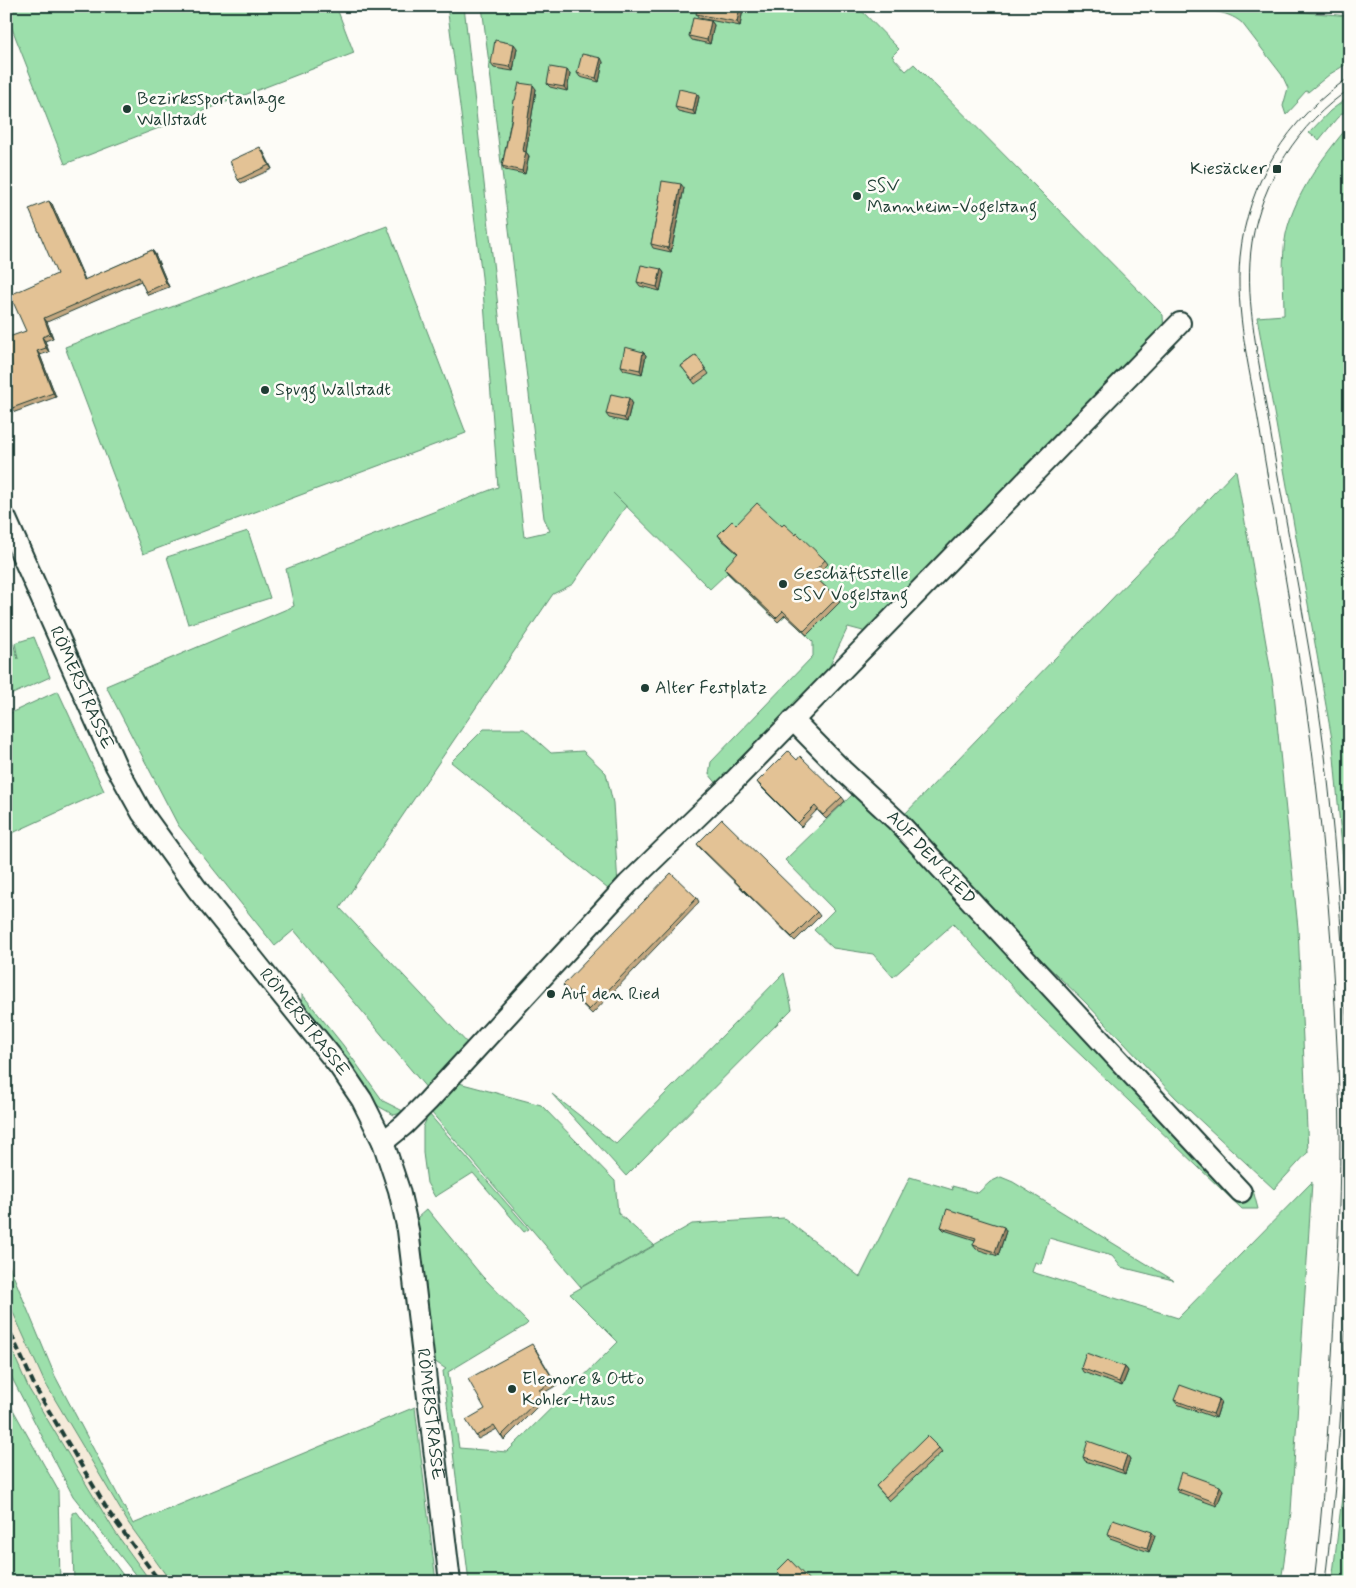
<svg xmlns="http://www.w3.org/2000/svg" width="1356" height="1588" font-family="Mynerve,sans-serif">
	<style>
		.built { fill: #f5ebda }
		.green { fill: #9cdfab; stroke: #5e8e70 }
		.lines { fill: none; stroke-linecap: round; stroke-linejoin: round }
		.street-casing { stroke: #1f3d34; stroke-width: 24 }
		.street { stroke: #fdfcf7; stroke-width: 20 }
		.tram { stroke: #1f3d34; stroke-width: 1 }
		.rail { stroke: #1f3d34; stroke-width: 4; stroke-dasharray: 8 4; stroke-linecap: butt }
		.wall { fill: #c3a780; stroke: #1f3d34 }
		.shaded-wall { fill: #9f8868; stroke: #1f3d34 }
		.building { fill: #e3c295; stroke: #1f3d34 }
		.poi-dot { fill: #1f3d34; stroke: #fdfcf7; stroke-width: 2 }
		.labels { text-anchor: middle; dominant-baseline: central; stroke-width: 5; stroke-linejoin: round; paint-order: stroke }
		.poi-label { font-size: 18px; fill: #1f3d34; stroke: #fdfcf7; text-anchor: start }
		.street-label { font-size: 18px; fill: #1f3d34; stroke: #fdfcf7 }
	</style>
	<rect width="100%" height="100%" fill="#fdfcf7"/>
	<filter id="ink" filterUnits="userSpaceOnUse"><feTurbulence type="fractalNoise" baseFrequency=".02" numOctaves="2"/><feDisplacementMap in="SourceGraphic" scale="10" xChannelSelector="R" yChannelSelector="G"/><feConvolveMatrix kernelMatrix="1 2 1 2 8 2 1 2 1" color-interpolation-filters="sRGB"/></filter>
	<g filter="url(#ink)">
		<path class="built" d="M6 1297 44 1381 129 1524 171 1582H151L115 1532 29 1389 6 1337Z"/>
		<g class="green">
			<path d="M6 6H336L354 53 65 164 6 13Z"/>
			<path d="M447 6H464L524 537 550 531 544 518 482 6H857L899 49 892 56 906 71 914 64 1163 315 1164 334 865 639 863 631 848 627 824 678 719 786 709 774 711 762 813 656V642L786 615 778 622 727 573 710 589 613 493 626 506 573 584 553 594 340 908 470 1046 428 1090 294 930 275 946 178 825 106 686 294 606 286 569 498 487 482 277Z"/>
			<path d="M1184 6H1234L1350 16V62L1330 74 1308 92 1306 91 1297 101 1298 102 1286 115 1283 106 1288 88 1282 75 1242 23C1226 9 1204 11 1184 9Z"/>
			<path d="M1350 96V107L1337 118 1319 140 1309 133 1330 111Z"/>
			<path d="M1350 124V941L1333 745 1257 317 1284 315C1284 290 1281 259 1286 234 1295 193 1324 156 1350 124Z"/>
			<path d="M387 226 466 433 143 554 65 347Z"/>
			<path d="M1236 470 1273 684 1298 928 1308 1152 1274 1189 1176 1098 1086 1003 999 919 903 816Z"/>
			<path d="M248 531 270 598 188 624 167 557Z"/>
			<path d="M6 620 18 659 15 643 34 637 50 677 6 697Z"/>
			<path d="M58 691 104 791 6 836V715Z"/>
			<path d="M484 729H524L551 753 583 751 606 773 613 803 618 886 613 893 451 762Z"/>
			<path d="M852 795 866 800 1163 1108 1253 1190 1258 1209H1242L1041 1017 953 924 893 977 873 954 833 948 814 930 834 910 785 860Z"/>
			<path d="M784 973 792 1009 626 1176 552 1094 616 1144Z"/>
			<path d="M302 994 343 1045 383 1101 405 1112 394 1115 378 1106 338 1049 302 1004Z"/>
			<path d="M459 1083 541 1105 615 1181 618 1213 654 1245 581 1287 431 1112Z"/>
			<path d="M429 1114 529 1229 524 1232 473 1173 435 1197 427 1183 423 1153V1127Z"/>
			<path d="M910 1177 953 1190 952 1186 978 1193 990 1182 1001 1177 1013 1182 1173 1280 1121 1267 1112 1256 1049 1238 1041 1264 1035 1262 1032 1272 1178 1318 1312 1182 1291 1512 1281 1582H469L443 1371 446 1369 434 1361 417 1218 427 1209 482 1276 528 1323 526 1325 448 1372 459 1448 507 1452 618 1342 570 1294 692 1224 784 1218 860 1277Z"/>
			<path d="M6 1258 55 1376 133 1524 415 1407 436 1582H171L129 1524 44 1381 6 1297Z"/>
			<path d="M6 1337 29 1389 115 1532 151 1582H141L73 1496 14 1382 6 1364Z"/>
			<path d="M6 1397 58 1490 60 1582H6Z"/>
			<path d="M1350 1402V1564L1347 1582H1332L1344 1480Z"/>
			<path d="M77 1512 128 1582H74L72 1513Z"/>
		</g>
		<g class="lines">
			<defs>
				<g id="street">
					<path id="s1" d="M6 519 116 766 142 813 197 889 339 1066 362 1100 383 1142 399 1190 408 1230 450 1582"/>
					<path id="s2" d="M793 720 842 770 897 821 1241 1192"/>
					<path d="M383 1142 404 1125 428 1101 628 884 731 784 1180 323"/>
				</g>
			</defs>
			<use href="#street" class="street-casing"/>
			<use href="#street" class="street"/>
			<g class="tram">
				<path d="M1350 89C1298 123 1262 182 1252 242 1244 295 1257 348 1265 400 1280 492 1298 582 1313 673 1337 817 1344 963 1350 1108"/>
				<path d="M1314 1582C1323 1507 1328 1432 1332 1357 1336 1284 1340 1211 1340 1138 1340 1094 1337 1050 1335 1006 1330 915 1322 825 1310 735 1296 629 1275 525 1258 419 1249 366 1235 311 1240 257 1247 183 1288 118 1350 77"/>
				<path d="M1325 1582C1341 1449 1348 1316 1350 1182"/>
			</g>
			<path class="rail" d="M6 1323 36 1389 110 1514 160 1582"/>
		</g>
		<g class="wall">
			<path d="M743 9 740 26 699 18 696 14Z"/>
			<path d="M711 21 714 25 710 44 692 40 689 36Z"/>
			<path d="M517 48 513 71 494 68 491 64Z"/>
			<path d="M603 62 599 82 580 77 577 73Z"/>
			<path d="M570 74 567 91 550 87 547 84Z"/>
			<path d="M536 89 526 152 529 156 525 174 505 170 502 166 515 100Z"/>
			<path d="M699 97 695 115 678 111 675 107Z"/>
			<path d="M263 151 272 169 241 183 238 180Z"/>
			<path d="M684 188 671 252 653 248 651 244 660 201 659 200Z"/>
			<path d="M52 204 85 280 152 250 155 254 169 287 148 295 146 292 141 281 47 322 53 338 45 341 49 352 40 355 56 397 15 412 12 408 26 331 57 274Z"/>
			<path d="M661 269 664 273 660 291 640 286 637 282Z"/>
			<path d="M643 352 646 355 642 374 624 370 621 366Z"/>
			<path d="M696 355 709 374 695 384 681 366Z"/>
			<path d="M632 402 627 422 609 418 606 414Z"/>
			<path d="M736 525 782 526 796 535 825 560 828 564 815 577 837 598 840 602 807 635 785 615 778 622 727 572 724 568 738 554 721 539 718 535Z"/>
			<path d="M797 760 842 797 845 801 826 819 817 810 801 827 760 786 757 782Z"/>
			<path d="M697 844 817 912 820 916 795 941 700 848Z"/>
			<path d="M697 898 699 902 592 1014 566 989 563 985Z"/>
			<path d="M941 1227 1006 1231 998 1256 976 1249 973 1245 975 1240 944 1230Z"/>
			<path d="M535 1348 557 1385 542 1394 545 1399 504 1440 497 1429 478 1439 476 1436 485 1409Z"/>
			<path d="M1125 1367 1128 1371 1122 1386 1083 1372 1081 1368Z"/>
			<path d="M1219 1399 1221 1402 1216 1418 1177 1404 1174 1400Z"/>
			<path d="M939 1448 942 1452 889 1501 876 1486Z"/>
			<path d="M1127 1455 1130 1459 1125 1474 1085 1461 1083 1457Z"/>
			<path d="M1176 1488 1223 1490 1217 1506 1178 1492Z"/>
			<path d="M1108 1534 1155 1536 1149 1552 1110 1538Z"/>
		</g>
		<g class="shaded-wall">
			<path d="M740 6H741L743 9 740 26 737 22Z"/>
			<path d="M711 21 714 25 710 44 707 40Z"/>
			<path d="M514 44 517 48 513 71 510 67Z"/>
			<path d="M601 58 603 62 599 82 596 78Z"/>
			<path d="M567 70 570 74 567 91 564 87Z"/>
			<path d="M533 85 536 89 526 152 529 156 525 174 522 171 523 151Z"/>
			<path d="M697 93 699 97 695 115 693 111Z"/>
			<path d="M260 147 263 151 272 169 269 165Z"/>
			<path d="M681 184 684 188 671 252 668 248Z"/>
			<path d="M49 201 52 204 87 284 84 280Z"/>
			<path d="M152 250 155 254 169 287 166 283Z"/>
			<path d="M661 269 664 273 660 291 657 287Z"/>
			<path d="M44 318 47 322 53 338 50 334Z"/>
			<path d="M42 337 45 341 49 352 46 348Z"/>
			<path d="M37 351 40 355 56 397 53 393Z"/>
			<path d="M643 352 646 355 642 374 640 370Z"/>
			<path d="M629 398 632 402 627 422 624 418Z"/>
			<path d="M1004 1227 1006 1231 998 1256 995 1252Z"/>
			<path d="M1125 1367 1128 1371 1122 1386 1119 1382Z"/>
			<path d="M1219 1399 1221 1402 1216 1418 1213 1414Z"/>
			<path d="M1127 1455 1130 1459 1125 1474 1122 1470Z"/>
			<path d="M1220 1486 1223 1490 1217 1506 1215 1502Z"/>
			<path d="M1152 1532 1155 1536 1149 1552 1147 1548Z"/>
		</g>
		<g class="building">
			<path d="M698 6H740L737 22 696 14Z"/>
			<path d="M693 18 711 21 707 40 689 36Z"/>
			<path d="M495 40 514 44 510 67 491 64Z"/>
			<path d="M582 54 601 58 596 78 577 73Z"/>
			<path d="M550 67 567 70 564 87 547 84Z"/>
			<path d="M519 83 533 85 523 151 526 152 522 171 502 166 511 122 514 100H515Z"/>
			<path d="M679 89 697 93 693 111 675 107Z"/>
			<path d="M260 147 269 165 238 180 230 161Z"/>
			<path d="M662 181 681 184 668 248 651 244 660 200H659Z"/>
			<path d="M49 201 84 280 152 250 166 283 146 292 139 277 44 318 50 334 42 337 46 348 37 351 53 393 12 408 6 394V338L26 331 10 295 57 274 29 209Z"/>
			<path d="M641 265 661 269 657 287 637 282Z"/>
			<path d="M625 347 643 352 640 370 621 366Z"/>
			<path d="M696 355 706 370 692 380 681 366Z"/>
			<path d="M611 394 629 398 624 418 606 414Z"/>
			<path d="M757 503 782 526 784 524 796 535 797 533 825 560 812 574 837 598 804 631 783 611 776 618 724 568 738 553 718 535 732 521 736 525Z"/>
			<path d="M788 751 797 760 800 756 842 797 823 815 815 806 798 823 757 782Z"/>
			<path d="M722 819 817 912 792 937 697 844Z"/>
			<path d="M671 873 697 898 589 1010 563 985Z"/>
			<path d="M947 1209 1004 1227 995 1252 973 1245 976 1238 941 1227Z"/>
			<path d="M532 1344 554 1381 539 1390 542 1396 501 1436 494 1425 476 1436 466 1420 485 1409 468 1379Z"/>
			<path d="M1086 1353 1125 1367 1119 1382 1081 1368Z"/>
			<path d="M1180 1385 1219 1399 1213 1414 1174 1400Z"/>
			<path d="M927 1436 939 1448 886 1497 876 1486Z"/>
			<path d="M1088 1441 1127 1455 1122 1470 1083 1457Z"/>
			<path d="M1181 1472 1220 1486 1215 1502 1176 1488Z"/>
			<path d="M1113 1519 1152 1532 1147 1548 1108 1534Z"/>
			<path d="M789 1559 811 1582H788L777 1571Z"/>
			<path d="M1019 1574 1043 1582H1016Z"/>
		</g>
	</g>
	<g class="poi-dot">
		<circle cx="127" cy="109" r="5"/>
		<rect x="1272" y="164" width="10" height="10" rx="2.5"/>
		<circle cx="857" cy="196" r="5"/>
		<circle cx="265" cy="390" r="5"/>
		<circle cx="783" cy="584" r="5"/>
		<circle cx="645" cy="688" r="5"/>
		<circle cx="551" cy="994" r="5"/>
		<circle cx="512" cy="1389" r="5"/>
	</g>
	<g class="labels">
		<g class="poi-label">
			<text x="137" y="99">Bezirkssportanlage<tspan x="137" dy="21">Wallstadt</tspan></text>
			<text x="1267" y="169" text-anchor="end">Kiesäcker</text>
			<text x="867" y="186">SSV<tspan x="867" dy="21">Mannheim-Vogelstang</tspan></text>
			<text x="275" y="390">Spvgg Wallstadt</text>
			<text x="793" y="574">Geschäftsstelle<tspan x="793" dy="21">SSV Vogelstang</tspan></text>
			<text x="655" y="688">Alter Festplatz</text>
			<text x="561" y="994">Auf den Ried</text>
			<text x="522" y="1379">Eleonore &amp; Otto<tspan x="522" dy="21">Kohler-Haus</tspan></text>
		</g>
		<g class="street-label">
			<text stroke="none"><textPath href="#s1" startOffset="185">RÖMERSTRASSE</textPath></text>
			<text stroke="none"><textPath href="#s2" startOffset="195">AUF DEN RIED</textPath></text>
			<text stroke="none"><textPath href="#s1" startOffset="589">RÖMERSTRASSE</textPath></text>
			<text stroke="none"><textPath href="#s1" startOffset="1010">RÖMERSTRASSE</textPath></text>
		</g>
	</g>
	<rect width="1356" height="1588" fill="none" stroke="#fdfcf7" stroke-width="25"/>
	<rect x="12" y="12" width="1331" height="1563" fill="none" stroke="#1f3d34" stroke-width="2" filter="url(#ink)"/>
</svg>
